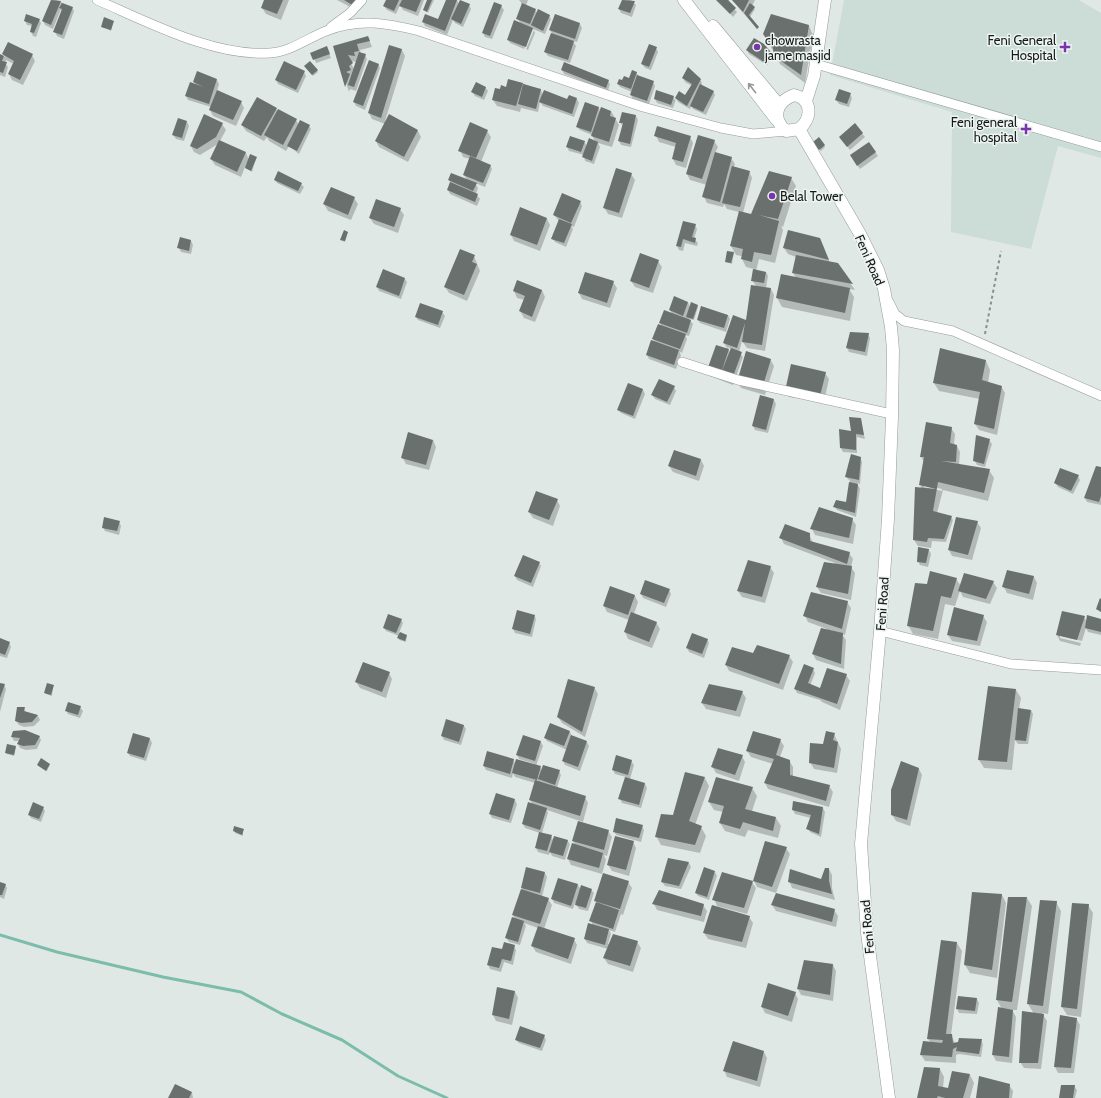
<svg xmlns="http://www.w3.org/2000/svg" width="1101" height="1098" font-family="Cabin,sans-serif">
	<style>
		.built { fill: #ccdcd6 }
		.shadow { fill: #0003; fill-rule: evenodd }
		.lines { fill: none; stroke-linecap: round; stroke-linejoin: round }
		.stream { stroke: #7bbdaa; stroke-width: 3 }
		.building { fill: #69706d }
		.minor-casing { stroke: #949b98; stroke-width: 10 }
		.secondary-casing { stroke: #949b98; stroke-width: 13 }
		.path { stroke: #888e8c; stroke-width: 2; stroke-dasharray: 3 3; stroke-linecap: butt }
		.minor { stroke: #fff; stroke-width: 9 }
		.secondary { stroke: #fff; stroke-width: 12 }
		.oneway { stroke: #969897 }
		.poi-dot { fill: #7936aa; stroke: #edf5f2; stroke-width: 1.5 }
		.labels { text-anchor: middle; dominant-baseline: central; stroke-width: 3; stroke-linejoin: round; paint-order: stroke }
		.poi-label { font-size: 13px; fill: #161918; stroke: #edf5f2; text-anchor: start }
		.street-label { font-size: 13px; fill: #161918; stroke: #edf5f2 }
	</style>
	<rect width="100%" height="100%" fill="#e0e8e5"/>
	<path class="built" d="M844 0H1079L1101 13V158L1058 146 1031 249 951 232 952 112 830 75Z"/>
	<g class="shadow">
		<path d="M52 0H56L72 7 74 11 64 39 57 36 55 32 62 12 61 9 53 29 45 25 43 21Z"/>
		<path d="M266 0H289L281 20 266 14 262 8Z"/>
		<path d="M337 0H364L358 11Z"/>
		<path d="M387 0H424L418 16 403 10 400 5 396 14 387 10 384 6Z"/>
		<path d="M428 0H434L428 13 425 10Z"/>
		<path d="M447 0H457L459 4 462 0 461 1 469 5 471 9 463 27 455 23 453 20 447 35 425 26 423 22 439 21Z"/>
		<path d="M519 0H528L526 6 535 10 537 13 549 15 551 19 545 34 533 29 524 49 510 43 508 39 521 24 517 18 523 5Z"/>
		<path d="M623 0H631L636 5 632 17 621 13 619 9Z"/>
		<path d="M718 0H729L728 2 737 12 733 17Z"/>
		<path d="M732 0H755L752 6 755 9 750 17 758 30Z"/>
		<path d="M501 6 504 10 492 39 485 37 483 33Z"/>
		<path d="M39 20 41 23 36 37 33 36 31 32 33 26 27 25 25 21Z"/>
		<path d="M113 21 111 31 102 27Z"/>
		<path d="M580 24 582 28 577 42 573 41 576 46 570 63 548 56 545 52 553 35 550 30Z"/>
		<path d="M809 26 813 35 805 83 780 64 764 34Z"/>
		<path d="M534 30 535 33 528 50 526 49Z"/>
		<path d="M368 37 372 47 360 50 361 54 365 55 367 59 356 91 350 89 349 92 334 46ZM350 61 357 62 354 69Z"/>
		<path d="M390 46 402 50 405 56 385 121 418 131 421 137 408 162 379 147 376 141 385 124 372 119 369 113Z"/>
		<path d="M327 48 331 58 316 63 312 53Z"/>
		<path d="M656 48 658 52 651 70 645 68 642 64Z"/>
		<path d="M747 50 770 52 772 56 767 65 749 54Z"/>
		<path d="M3 54 32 55 35 61 23 85 12 80 9 74 14 64 6 60 5 63 8 67 5 77 0 75V55L5 57Z"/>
		<path d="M369 61 378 64 380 68 365 110 356 106 354 102Z"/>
		<path d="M306 68 317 70 318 72 313 76Z"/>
		<path d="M562 70 608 81 610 84 608 91 564 74Z"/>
		<path d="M198 72 217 80 219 84 217 91 241 102 244 108 236 126 213 116 210 110 211 107 188 100 186 96 196 85 194 82Z"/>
		<path d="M304 72 306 76 298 93 278 84 276 80Z"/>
		<path d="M636 72 639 77 653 82 655 86 649 104 633 99 631 95 632 92 620 87 618 84 630 79Z"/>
		<path d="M683 78 700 79 702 83 701 86 713 91 715 95 706 115 693 109 691 106 690 109 678 102 676 98 686 96 692 86 685 82Z"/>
		<path d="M522 83 541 90 543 95 568 100 577 99 579 103 574 117 543 106 540 102 538 112 521 108 520 112 497 106 493 100 501 90Z"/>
		<path d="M485 87 488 91 484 100 475 96 472 92Z"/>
		<path d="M850 94 852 98 849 107 839 104 836 100Z"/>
		<path d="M673 97 675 100 676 99 673 108 657 103 655 99Z"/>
		<path d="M585 103 599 108 600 111H611L619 125 612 147 598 143 600 147 594 164 585 161 584 155 569 151 567 147 584 141 587 146 595 142 592 135 580 130 577 127Z"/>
		<path d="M276 109 278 112 296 120 299 125 309 126 311 129 299 154 289 146 286 151 269 141 267 137 264 141 246 131 242 125Z"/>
		<path d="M636 116 638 120 631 147 621 145 619 141 623 127 620 122Z"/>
		<path d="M187 122 189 126 184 141 176 139 173 135Z"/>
		<path d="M222 124 226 130 220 141 246 153 249 160 256 158 252 172 245 167 241 177 215 165 211 159 218 144 200 155 194 152 191 146Z"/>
		<path d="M855 125 865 137 850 150 840 138Z"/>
		<path d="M487 131 491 137 481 162 490 165 492 169 485 187 475 183 478 188 476 194 480 199 477 206 450 194 448 190 451 184 449 180H467L464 175 470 159 463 157 460 150Z"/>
		<path d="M656 136 690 137 693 143 686 168 676 165 673 159 676 147 659 142Z"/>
		<path d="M714 141 718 147 715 153 731 158 735 164 734 167 749 171 752 178 743 213 751 215 791 178 796 186 783 227 781 226 783 230 775 263 759 259 756 271 766 272 768 276 766 288 771 289 774 295 765 351 747 348 742 341 739 352 743 357 733 385 710 376 707 372 728 350 724 343 747 321 756 286 752 280 754 269 746 267 742 259V256L736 255 731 246 739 212 727 209 724 204 723 207 707 203 704 197 707 185 690 180 687 174ZM727 347 731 349 730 352Z"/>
		<path d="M869 143 878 156 860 169 853 159Z"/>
		<path d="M815 144 824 145 825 147 821 151Z"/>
		<path d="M631 174 635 180 622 218 608 214 604 207Z"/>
		<path d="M275 180 301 184 304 187 300 194 277 183Z"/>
		<path d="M354 198 358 204 351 220 328 211 324 204Z"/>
		<path d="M580 202 582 206 574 227 571 226 573 229 566 247 555 242 552 238 559 221 554 215Z"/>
		<path d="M400 209 404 215 398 233 374 224 370 218Z"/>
		<path d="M521 209 547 219 550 225 540 251 514 241 511 235Z"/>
		<path d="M695 225 697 229 694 239 698 243 697 246 685 243 683 251 679 250 677 246Z"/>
		<path d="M347 233 345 242 342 241 341 240Z"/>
		<path d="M820 239 830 263 837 264 855 290 849 289 854 297 850 321 782 307 777 298 782 275 796 278 793 273 796 257 788 254 784 248Z"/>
		<path d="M191 241 193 245 191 254 181 252 179 248Z"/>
		<path d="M728 252 734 253 732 264 726 262Z"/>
		<path d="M474 256 480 271 467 301 449 293 445 287Z"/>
		<path d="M658 261 662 267 653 293 635 287 631 281Z"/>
		<path d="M404 278 407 282 401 299 379 291 377 287Z"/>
		<path d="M518 281 542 290 545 297 535 322 524 318 520 311 525 300 517 298 514 291Z"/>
		<path d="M613 282 617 288 610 308 582 299 579 293Z"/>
		<path d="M688 302 690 307 697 305 698 307 694 320 689 319 693 324 689 336 685 335 687 339 682 353 679 351 681 355 676 369 649 359 647 355 655 343 653 339 662 327 660 323 672 314 670 310Z"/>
		<path d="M442 312 445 316 440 328 418 320 416 317Z"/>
		<path d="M728 315 730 319 726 332 700 323 698 320Z"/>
		<path d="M868 334 870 338 867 356 849 352 847 348Z"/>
		<path d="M770 359 774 366 765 395 741 388 738 382Z"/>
		<path d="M986 361 990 370 988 383 1001 386 1005 393 997 435 979 430 975 424 980 399 939 391 934 383Z"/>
		<path d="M825 373 829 379 824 402 789 397 786 391Z"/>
		<path d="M628 384 643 390 645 394 635 419 621 413 618 410Z"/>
		<path d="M674 387 676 391 670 405 655 399 652 395Z"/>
		<path d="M774 400 776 404 768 433 755 430 753 426Z"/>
		<path d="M860 419 865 439 857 437V453L843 452 841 448Z"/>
		<path d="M951 428 955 434 954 445 957 446 960 452 959 465 989 470 994 478 988 501 943 490 937 513 951 517 953 520 946 542 932 541 931 548 918 546 914 540 924 462 921 457ZM924 485 942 489V491L924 487Z"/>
		<path d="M433 440 436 447 429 470 406 464 402 457Z"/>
		<path d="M989 440 992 444 985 467 977 465 975 461Z"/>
		<path d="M860 458 862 462 860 484 857 483 860 489 856 517 837 510 835 507 847 503 850 481 846 477Z"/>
		<path d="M701 460 704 466 699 481 673 472 669 466Z"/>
		<path d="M1101 468V505L1087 502 1085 498Z"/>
		<path d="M1078 476 1080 480 1073 494 1058 487 1055 483Z"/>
		<path d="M557 500 560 506 553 526 533 518 529 512Z"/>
		<path d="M852 519 856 525 853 544 815 535 812 529Z"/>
		<path d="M119 522 121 526 119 535 105 531 103 527Z"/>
		<path d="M977 522 981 528 972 560 952 556 949 550Z"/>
		<path d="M809 534 813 543 849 553 853 559 851 567 855 573 851 600 821 593 817 587 835 563 784 544 781 538Z"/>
		<path d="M919 549 929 550 931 554 928 567 920 565 918 561Z"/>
		<path d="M539 563 541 566 533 587 517 580 515 576Z"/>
		<path d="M770 567 774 573 765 603 742 597 738 591Z"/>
		<path d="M1008 571 1034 577 1037 583 1033 600 1007 593 1004 587Z"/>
		<path d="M956 579 961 586 993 582 997 588 990 604 963 597 960 591 955 606 945 604 938 639 913 634 908 625 928 586Z"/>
		<path d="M610 587 635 596 638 602 634 614 656 622 660 629 652 648 628 639 625 632 629 620 607 612 604 606Z"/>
		<path d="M669 590 671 594 666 607 643 598 641 594Z"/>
		<path d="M847 602 851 608 845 635 842 634 846 640 844 669 816 660 813 654 827 629 808 622 805 616Z"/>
		<path d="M1063 612 1084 617 1087 622 1101 620V635L1088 632 1086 628 1082 641 1060 636V638L1081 643 1080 646 1060 641 1057 635Z"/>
		<path d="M534 615 536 619 532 637 515 633 513 629Z"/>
		<path d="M983 616 987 622 980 646 952 641 948 635Z"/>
		<path d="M401 620 403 623 399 633 407 636 406 642 399 640V636L386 631 384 628Z"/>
		<path d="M0 639 9 643 11 647 7 658 0 656Z"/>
		<path d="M707 639 709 643 704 658 689 652 687 648Z"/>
		<path d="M754 654 789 656 793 662 783 690 729 671 726 665Z"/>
		<path d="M813 669 815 673 810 686 821 689 846 675 850 681 840 710 822 702 820 700 797 693 795 689Z"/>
		<path d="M389 673 392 679 386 698 360 688 356 682Z"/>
		<path d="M0 684 4 685 6 689 0 712Z"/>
		<path d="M53 686 52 696 46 694 45 693Z"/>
		<path d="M594 687 598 694 585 737 562 723 558 717Z"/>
		<path d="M1016 690 1021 698 1019 709 1031 710 1033 714 1028 744H1018L1015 740 1012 770 984 768 979 760Z"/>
		<path d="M742 692 746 698 740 717 706 709 702 703Z"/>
		<path d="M80 707 83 711 80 718 68 714 66 710Z"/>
		<path d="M24 708 26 713 38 716 40 720 34 726 24 727 19 725 16 721Z"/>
		<path d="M464 726 466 729 461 745 444 740 442 736Z"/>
		<path d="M14 732 39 736 41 740 37 749 26 750 20 748 18 744 20 741H14L12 737Z"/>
		<path d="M570 732 572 736 587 742 589 746 580 771 565 765 563 761 567 750 547 741 545 738Z"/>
		<path d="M134 734 150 739 152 743 146 761 130 756 128 753Z"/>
		<path d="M834 734 841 749 837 773 814 769 810 762Z"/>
		<path d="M780 740 784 746 780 757 789 760 793 767V777L829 786 833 792 829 807 768 789 765 783 773 764 751 757 747 751Z"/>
		<path d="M541 742 543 746 536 766 540 767 542 771H559L561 775 557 788 585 797 588 803 583 822 547 810 548 813 542 833 551 836 553 840H567L570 844 565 860 552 856 550 852 549 855 538 852 536 848 540 833 525 828 523 824 533 805 530 800 535 783 515 777 513 773 512 778 486 770 484 766 513 760 516 764 535 766V764L519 759 517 755Z"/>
		<path d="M16 747 14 756 7 754 6 753Z"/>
		<path d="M742 756 745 762 739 781 716 773 712 766Z"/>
		<path d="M631 761 634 765 630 779 645 784 647 788 641 808 622 803 620 799 626 777 615 774 613 770Z"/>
		<path d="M50 764 47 771 39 766Z"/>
		<path d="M919 769 922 775 910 826 896 821 892 815Z"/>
		<path d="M705 778 709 786 695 825 701 827 706 836 700 853 661 845 656 836Z"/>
		<path d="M752 788 757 796 752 811 776 818 781 826 778 838 748 830 745 837 725 831 720 823 723 812 714 810 709 802Z"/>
		<path d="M515 800 517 804 511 823 492 818 490 814Z"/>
		<path d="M43 808 45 811 41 822 31 818 29 815Z"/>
		<path d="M823 808 825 812 821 837 810 832 808 828 811 818 795 814 793 810Z"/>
		<path d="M642 826 644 830 641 842 616 835 614 831Z"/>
		<path d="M235 827 243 830V836L235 833Z"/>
		<path d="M608 831 612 837 607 856 604 855 606 860 602 874 571 865 568 859 575 845 573 841Z"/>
		<path d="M633 842 636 848 629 876 612 871 608 865Z"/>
		<path d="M786 848 790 854 776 893 757 887 754 881Z"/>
		<path d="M669 860 689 863 691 867 681 889 665 886 662 882Z"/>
		<path d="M829 869 832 875V888L835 900 792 888 789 881H822Z"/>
		<path d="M715 872 717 876 709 900 698 896 696 893Z"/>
		<path d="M545 873 547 877 542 897 548 899 552 905 544 929 574 939 577 945 571 964 536 952 532 946 538 928 524 923 526 926 520 945 509 942 506 938 515 919 513 915 523 891 522 888Z"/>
		<path d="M558 879 578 885 581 890H591L594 893 588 911 579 909 575 903 573 909 554 903 552 899Z"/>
		<path d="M628 882 632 888 623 915 621 914 615 932 609 930 611 934 608 944 637 942 641 948 633 972 608 964 604 958 608 949 587 943 585 939 589 925 593 926 591 921 597 902 596 901Z"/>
		<path d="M752 882 756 888 747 914 717 906 714 899Z"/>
		<path d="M0 883 5 884 7 888 4 899 0 897Z"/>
		<path d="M1002 895 1006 903 997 978 970 973 965 965Z"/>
		<path d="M1027 898 1032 906 1017 1010H1012L1016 1017 1012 1063 996 1061 993 1055 1002 1009 997 1000Z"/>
		<path d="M1056 902 1061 911 1048 1014 1042 1013 1047 1021 1041 1069 1024 1068 1020 1062 1034 1014 1028 1004Z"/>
		<path d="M654 904 703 905 707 911 704 922 657 910Z"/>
		<path d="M772 905 834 910 838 916 836 927 776 911Z"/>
		<path d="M1088 905 1093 913 1081 1017 1067 1015 1062 1007Z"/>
		<path d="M712 906 749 917 753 923 746 948 708 939 704 933Z"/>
		<path d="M957 943 962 951 951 1035 955 1043 981 1040 983 1044 981 1057 959 1054 956 1055V1063L925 1061 921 1055 931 1043 928 1039Z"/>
		<path d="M514 946 516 950 513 965 504 962 501 972 490 969 488 965 503 951Z"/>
		<path d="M833 965 836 971 833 1001 801 995 798 989Z"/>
		<path d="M498 988 515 992 518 998 512 1025 496 1021 493 1015Z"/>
		<path d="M795 993 798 999 792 1022 765 1013 762 1007Z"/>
		<path d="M977 999 979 1003 977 1014 959 1013 957 1009Z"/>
		<path d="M1061 1016 1076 1018 1080 1025 1074 1073H1058L1055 1067Z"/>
		<path d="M544 1036 546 1040 542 1051 519 1043 516 1040Z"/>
		<path d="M764 1052 767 1058 760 1087 727 1077 724 1070Z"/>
		<path d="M940 1069 944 1077 943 1088 949 1089 970 1075 974 1083 970 1098H918Z"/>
		<path d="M1009 1085 1013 1091 1012 1098H977Z"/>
		<path d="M1074 1086 1077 1090 1075 1098H1060Z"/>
		<path d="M192 1093 193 1098H169Z"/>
	</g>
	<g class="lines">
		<path class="stream" d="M0 935 57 952 163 977 241 992 282 1014 342 1040 398 1076 447 1098"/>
	</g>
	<g class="building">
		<path d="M51 0 61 1 51 25 42 21Z"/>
		<path d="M264 0H283L277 14 261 8Z"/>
		<path d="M344 0H357L354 6Z"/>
		<path d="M386 0H399L394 11 383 6Z"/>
		<path d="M402 0H421L416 12 399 6Z"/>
		<path d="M427 0H432L427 12 423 10Z"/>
		<path d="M446 0H457L445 31 422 22 425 14 438 19Z"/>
		<path d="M460 0 470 4 461 24 451 19Z"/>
		<path d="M622 0 635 1 630 13 618 9Z"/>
		<path d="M716 0H728L736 8 730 14Z"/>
		<path d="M732 0H749L743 12Z"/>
		<path d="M494 2 502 5 490 36 482 33Z"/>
		<path d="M62 3 73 7 62 35 53 32 62 9 59 8Z"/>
		<path d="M522 3 536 9 530 24 516 19Z"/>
		<path d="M750 3 755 7 749 15 759 27 757 29 744 13Z"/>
		<path d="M538 9 550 15 543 31 531 25Z"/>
		<path d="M26 14 40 19 34 33 30 32 32 24 24 21Z"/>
		<path d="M555 14 580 23 575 39 549 30Z"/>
		<path d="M771 14 809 25 801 75 774 56 773 48 763 34Z"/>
		<path d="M104 17 114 21 111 30 101 27Z"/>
		<path d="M514 20 533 28 526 47 507 40Z"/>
		<path d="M551 33 574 41 568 60 544 52Z"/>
		<path d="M368 36 370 41 357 44 359 51 354 52 355 56 348 55 353 63 349 66 351 70 346 72 350 74 345 87 333 46Z"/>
		<path d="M754 38 764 44 771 52 764 62 746 50Z"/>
		<path d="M8 42 33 54 20 80 8 74 14 61 2 54Z"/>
		<path d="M649 44 657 47 649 67 641 64Z"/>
		<path d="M389 45 402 49 381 118 368 113Z"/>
		<path d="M327 46 330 54 313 60 310 53Z"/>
		<path d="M359 52 366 54 354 87 348 85Z"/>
		<path d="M0 54 4 56 2 61 7 62 3 73 0 72Z"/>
		<path d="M369 60 379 64 363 106 353 102Z"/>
		<path d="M284 61 305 71 296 90 275 80Z"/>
		<path d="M310 61 318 70 312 75 304 66Z"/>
		<path d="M564 62 609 80 606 88 561 70Z"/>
		<path d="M688 67 701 79 687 106 675 98 679 91 685 95 692 84 682 78Z"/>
		<path d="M632 70 637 72 631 89 617 84 619 79 622 80 624 76 629 78Z"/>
		<path d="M197 71 217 79 209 104 185 96 190 82 204 87 193 82Z"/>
		<path d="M637 75 654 81 647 101 630 95Z"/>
		<path d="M508 79 523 83 516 106 492 100 495 88 500 89 501 85 506 87Z"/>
		<path d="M476 82 486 87 482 97 471 92Z"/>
		<path d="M523 84 541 89 536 109 518 104Z"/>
		<path d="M700 84 714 91 703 112 690 106Z"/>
		<path d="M839 89 851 93 847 104 835 100Z"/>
		<path d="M217 90 242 101 233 120 209 110Z"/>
		<path d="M544 90 567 99 569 95 577 98 572 114 539 102Z"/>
		<path d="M656 90 674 96 671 105 654 99Z"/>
		<path d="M257 97 277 108 261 136 241 125Z"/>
		<path d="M585 102 599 107 591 132 576 127Z"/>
		<path d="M601 107 611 111 610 116 616 118 609 142 591 136Z"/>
		<path d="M278 109 297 119 283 145 264 135Z"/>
		<path d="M622 112 636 115 630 144 618 141 623 123H619Z"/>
		<path d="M204 114 223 123 216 137 197 149 190 146Z"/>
		<path d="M389 114 418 130 404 157 375 141Z"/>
		<path d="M178 118 187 121 182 138 172 135Z"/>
		<path d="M300 120 310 125 297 151 287 146Z"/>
		<path d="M470 122 488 130 476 158 458 151Z"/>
		<path d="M855 123 863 133 847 147 839 137Z"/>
		<path d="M657 126 691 136 683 162 672 159 676 143 654 136Z"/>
		<path d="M698 135 715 140 702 179 686 174Z"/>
		<path d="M570 136 585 141 581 152 566 147Z"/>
		<path d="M819 137 825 145 819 150 813 142Z"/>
		<path d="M589 138 598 142 592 161 582 157Z"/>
		<path d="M219 140 246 152 237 172 210 159Z"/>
		<path d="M869 142 876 152 857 166 850 155Z"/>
		<path d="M715 152 732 157 720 202 702 197Z"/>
		<path d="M250 154 257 157 251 171 245 168Z"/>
		<path d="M470 156 491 165 483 183 463 175Z"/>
		<path d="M732 166 750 171 740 207 722 203Z"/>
		<path d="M616 168 632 173 619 213 603 208Z"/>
		<path d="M278 171 302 183 298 191 274 180Z"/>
		<path d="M769 171 792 177 778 219 759 215 779 221 771 255 754 252 752 262 741 259 743 249 730 246 739 211 751 214Z"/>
		<path d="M451 173 477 183 473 191 448 180Z"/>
		<path d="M450 182 478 194 475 202 447 190Z"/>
		<path d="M331 187 355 197 348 215 323 204Z"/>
		<path d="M562 193 581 201 571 223 553 215Z"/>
		<path d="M376 199 401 208 394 227 369 218Z"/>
		<path d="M520 207 547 218 537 245 510 235Z"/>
		<path d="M559 219 572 224 564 243 551 239Z"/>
		<path d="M683 221 696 224 692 237 696 238 695 243 683 239 681 247 676 246Z"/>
		<path d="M344 230 348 232 345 241 340 240Z"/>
		<path d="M788 230 820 238 829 260 783 248Z"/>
		<path d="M180 237 191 240 189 251 177 248Z"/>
		<path d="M460 249 475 255 472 262 477 264 464 295 444 287Z"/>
		<path d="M727 251 734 252 731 263 725 262Z"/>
		<path d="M640 253 659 260 649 288 630 281Z"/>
		<path d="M796 255 838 263 853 284 792 273Z"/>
		<path d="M383 269 405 278 399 296 376 287Z"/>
		<path d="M753 269 766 272 764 283 751 281Z"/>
		<path d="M585 272 614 281 607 303 578 293Z"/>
		<path d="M781 274 850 288 845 313 776 298Z"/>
		<path d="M517 280 542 290 532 317 519 311 525 296 513 291Z"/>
		<path d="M751 285 771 288 762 345 742 342 745 323 737 348 723 343 733 315 746 320Z"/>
		<path d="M674 296 688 302 683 316 669 310Z"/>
		<path d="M691 302 698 305 693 319 686 317Z"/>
		<path d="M420 303 443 311 438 325 415 317Z"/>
		<path d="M701 306 728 315 724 328 697 320Z"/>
		<path d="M664 310 691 320 687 333 659 323Z"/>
		<path d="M658 324 686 334 680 349 652 339Z"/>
		<path d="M850 332 869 333 865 352 846 348Z"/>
		<path d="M651 340 679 350 674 365 646 355Z"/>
		<path d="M716 345 729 349 721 373 731 348 742 352 731 382 706 373Z"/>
		<path d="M940 348 986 360 982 380 1002 386 994 429 974 424 980 392 933 383Z"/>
		<path d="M746 351 771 359 762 389 737 382Z"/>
		<path d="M791 364 826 372 820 396 785 391Z"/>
		<path d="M659 379 675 386 667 402 651 395Z"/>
		<path d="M628 383 643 389 633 416 617 410Z"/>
		<path d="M760 395 774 399 766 430 752 426Z"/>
		<path d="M849 417 861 418 864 435 856 434V450L840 448 839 429 851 431Z"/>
		<path d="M926 422 952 427 950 443 957 445 956 462 941 461 990 469 984 493 938 482 933 511 952 516 944 539 928 538 927 542 913 540 915 487 936 489 919 485 924 457H920Z"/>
		<path d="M408 432 433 440 426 465 401 458Z"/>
		<path d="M976 435 990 439 984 464 973 461Z"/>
		<path d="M674 450 701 459 696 476 668 466Z"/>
		<path d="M851 454 861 457 859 480 845 477Z"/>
		<path d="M1096 466 1101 467V496L1099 502 1084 498Z"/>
		<path d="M1060 468 1079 475 1071 491 1054 483Z"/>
		<path d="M849 482 858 484 855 513 833 507 836 500 846 502Z"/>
		<path d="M536 491 558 499 549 520 528 512Z"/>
		<path d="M819 507 853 518 849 538 810 529Z"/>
		<path d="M104 517 120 521 117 531 102 528Z"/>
		<path d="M956 517 978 521 968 555 948 550Z"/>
		<path d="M785 524 810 533V541L850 552 847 564 779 538Z"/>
		<path d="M918 547 929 549 926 563 917 562Z"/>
		<path d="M523 555 540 562 531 583 514 576Z"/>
		<path d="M748 560 771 566 762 597 737 591Z"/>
		<path d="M824 562 852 566 848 594 816 587Z"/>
		<path d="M1007 570 1034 576 1029 594 1002 587Z"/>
		<path d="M930 571 957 578 951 598 941 596 933 631 907 626 915 583 927 584Z"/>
		<path d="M964 573 994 581 986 599 958 591Z"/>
		<path d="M645 580 670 589 664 603 640 594Z"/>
		<path d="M610 586 635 595 628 615 603 606Z"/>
		<path d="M811 592 848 601 842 629 803 616Z"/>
		<path d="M1100 598 1101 599V612L1096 609Z"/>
		<path d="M954 607 984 615 977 641 947 635Z"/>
		<path d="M517 610 535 615 530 634 512 629Z"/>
		<path d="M1062 611 1085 616 1077 640 1056 635Z"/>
		<path d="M631 612 657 622 649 642 624 632Z"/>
		<path d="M388 614 402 619 396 633 383 628Z"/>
		<path d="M1087 615 1101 619V632L1085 628Z"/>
		<path d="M821 628 843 633 841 664 812 654Z"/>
		<path d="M400 632 407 635 405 641 397 638Z"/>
		<path d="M692 633 708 639 702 654 686 648Z"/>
		<path d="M0 638 10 642 5 655 0 653Z"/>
		<path d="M757 645 790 655 779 684 725 665 732 647 753 653Z"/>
		<path d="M363 662 390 672 382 692 355 682Z"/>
		<path d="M804 664 814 668 808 683 820 688 827 668 847 674 837 704 794 689Z"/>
		<path d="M568 679 595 687 582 732 557 717Z"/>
		<path d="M0 683 5 684 0 698Z"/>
		<path d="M47 683 54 685 51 695 44 693Z"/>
		<path d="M709 684 743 691 736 711 701 703Z"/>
		<path d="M988 686 1016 689 1007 762 978 760Z"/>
		<path d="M68 702 81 706 78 715 65 711Z"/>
		<path d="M17 707H25L24 711 38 715 32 722 21 723 15 721Z"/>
		<path d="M1018 708 1031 710 1026 741 1015 740Z"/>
		<path d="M446 719 464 725 459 742 441 736Z"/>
		<path d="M550 723 570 731 564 746 544 738Z"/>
		<path d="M25 730 40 736 35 745 23 746 17 744 20 738 11 737 13 731Z"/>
		<path d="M753 731 781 739 776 755 790 760V775L830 785 826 801 764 783 774 759 746 751Z"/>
		<path d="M826 731 835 733 833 740 838 742 834 768 809 763 810 743 823 744Z"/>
		<path d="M133 733 150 738 144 758 127 753Z"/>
		<path d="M523 735 541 741 535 761 516 755Z"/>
		<path d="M571 735 587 741 578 767 562 761Z"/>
		<path d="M7 744 16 746 14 755 5 753Z"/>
		<path d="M718 748 743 755 735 775 711 767Z"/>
		<path d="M487 751 514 759 510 774 483 766Z"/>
		<path d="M616 755 632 760 628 775 612 770Z"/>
		<path d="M41 758 50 764 46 771 37 765Z"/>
		<path d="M516 759 541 766 537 780 512 773Z"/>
		<path d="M901 761 919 768 907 820 891 815V790Z"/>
		<path d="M543 765 560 770 555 785 538 779Z"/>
		<path d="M685 772 705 777 689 821 702 826 695 845 655 837 661 814 673 815Z"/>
		<path d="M625 777 645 783 639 805 618 799Z"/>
		<path d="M716 777 753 787 745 809 776 817 773 831 743 822 740 829 719 823 724 806 708 802Z"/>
		<path d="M535 780 586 796 580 816 529 800Z"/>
		<path d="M496 793 515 799 509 820 489 814Z"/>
		<path d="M793 801 823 807 819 834 806 829 811 815 792 810Z"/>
		<path d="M33 802 44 807 39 819 28 815Z"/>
		<path d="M528 802 547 808 540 830 522 824Z"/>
		<path d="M616 818 643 825 639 838 613 832Z"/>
		<path d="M578 821 609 830 604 850 572 841Z"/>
		<path d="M234 826 244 829 242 835 233 831Z"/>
		<path d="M539 832 552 835 547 851 535 848Z"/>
		<path d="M554 836 568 840 563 856 549 852Z"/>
		<path d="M615 836 634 841 626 870 607 865Z"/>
		<path d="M765 841 787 847 772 887 753 881Z"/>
		<path d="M572 843 603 853 599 868 567 859Z"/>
		<path d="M668 858 689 862 679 886 661 882Z"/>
		<path d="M526 867 545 872 540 893 521 888Z"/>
		<path d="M704 867 715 871 707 897 695 893Z"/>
		<path d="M825 868H829V881L832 894 788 882 790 869 821 879Z"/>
		<path d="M722 872 753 881 744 908 712 900Z"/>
		<path d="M603 873 629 881 620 909 594 901Z"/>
		<path d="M558 878 578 884 571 906 551 899Z"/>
		<path d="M0 882 6 884 2 895H0Z"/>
		<path d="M581 885 592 889 586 908 575 905Z"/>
		<path d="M521 889 549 898 540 924 512 915Z"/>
		<path d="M659 890 704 904 701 916 652 904Z"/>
		<path d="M972 892 1002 894 992 970 964 965Z"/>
		<path d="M776 893 835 909 832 922 771 905Z"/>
		<path d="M1008 897H1027L1012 1002 996 1000Z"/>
		<path d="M1040 900 1057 901 1043 1006 1027 1004Z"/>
		<path d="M596 902 619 910 613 929 589 921Z"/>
		<path d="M1072 903 1089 904 1077 1009 1061 1007Z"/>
		<path d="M712 905 750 916 742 942 703 933Z"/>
		<path d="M512 917 524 921 518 942 505 938Z"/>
		<path d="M588 923 609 929 605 945 584 939Z"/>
		<path d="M538 926 575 938 568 959 531 946Z"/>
		<path d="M613 934 638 941 630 966 603 958Z"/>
		<path d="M941 940 957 942 946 1034H952L953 1043 958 1042 959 1038 982 1039 979 1054 956 1051 957 1047 953 1049 952 1057 920 1055 923 1041 942 1043 943 1040 927 1039Z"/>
		<path d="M504 942 515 945 511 961 502 959 499 968 487 965 492 947 502 949Z"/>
		<path d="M804 960 833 964 830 995 797 989Z"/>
		<path d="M768 983 796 992 788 1016 761 1007Z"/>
		<path d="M497 987 515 991 509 1019 492 1015Z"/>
		<path d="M958 996 977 998 975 1011 956 1009Z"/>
		<path d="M998 1007 1013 1010 1009 1057 992 1055Z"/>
		<path d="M1022 1011 1044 1014 1038 1063H1019Z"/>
		<path d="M1060 1015 1077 1018 1071 1068 1054 1067Z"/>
		<path d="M520 1026 545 1035 540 1048 515 1040Z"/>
		<path d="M733 1041 764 1051 757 1081 723 1071Z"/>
		<path d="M924 1067 940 1068 938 1086 948 1088 952 1071 970 1074 963 1098H945L938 1096 937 1098H917Z"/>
		<path d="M979 1076 1010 1084 1009 1098H976Z"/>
		<path d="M175 1084 192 1092 189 1098H168Z"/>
		<path d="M1061 1085H1075L1073 1098H1059Z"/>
	</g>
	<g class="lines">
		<defs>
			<g id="minor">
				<path d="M97 0C148 22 214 57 270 53 290 52 308 38 326 31 359 18 386 23 419 31L643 107 721 128 753 134 786 131"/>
				<path d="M331 27 350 13 362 0"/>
				<path d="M816 64 1101 147"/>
				<path d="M889 302 895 314 904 321 953 331 1101 396"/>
				<path d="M682 362 738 380 887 413"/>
				<path d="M880 631 1011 664 1101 670"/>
			</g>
			<g id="secondary">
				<path d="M684 0 776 119"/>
				<path d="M713 26 779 105"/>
				<path d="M794 95C813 99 812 119 799 129L786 131C771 118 776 102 794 95Z"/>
				<path d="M806 101 814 76 825 0"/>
				<path d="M799 129 860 234 878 270 884 289 891 327 893 350 892 417 888 519 880 631 861 844 867 933 889 1098"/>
			</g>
		</defs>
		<use href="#minor" class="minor-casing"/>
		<use href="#secondary" class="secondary-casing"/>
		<path class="path" d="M985 334 1001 251"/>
		<use href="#minor" class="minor"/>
		<use href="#secondary" class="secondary"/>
	</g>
	<defs><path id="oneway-shaft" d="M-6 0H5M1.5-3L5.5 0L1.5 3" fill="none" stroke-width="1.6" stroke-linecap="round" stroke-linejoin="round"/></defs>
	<use class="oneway" href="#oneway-shaft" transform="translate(752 88) rotate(-128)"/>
	<g class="poi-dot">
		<circle cx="757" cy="47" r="4"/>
		<path d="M1063 41h4v4h4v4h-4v4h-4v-4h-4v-4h4z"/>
		<path d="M1024 123h4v4h4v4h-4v4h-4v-4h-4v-4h4z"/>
		<circle cx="772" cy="196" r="4"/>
	</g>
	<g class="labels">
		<g class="poi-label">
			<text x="765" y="40">chowrasta<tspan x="765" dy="15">jame masjid</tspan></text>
			<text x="1056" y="40" text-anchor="end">Feni General<tspan x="1056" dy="15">Hospital</tspan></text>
			<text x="1017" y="122" text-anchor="end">Feni general<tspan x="1017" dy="15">hospital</tspan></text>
			<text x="780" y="196">Belal Tower</text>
		</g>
		<g class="street-label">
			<text transform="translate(870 260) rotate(66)">Feni Road</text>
			<text transform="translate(882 604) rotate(-86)">Feni Road</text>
			<text transform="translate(867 927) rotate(-95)">Feni Road</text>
		</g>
	</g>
</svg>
